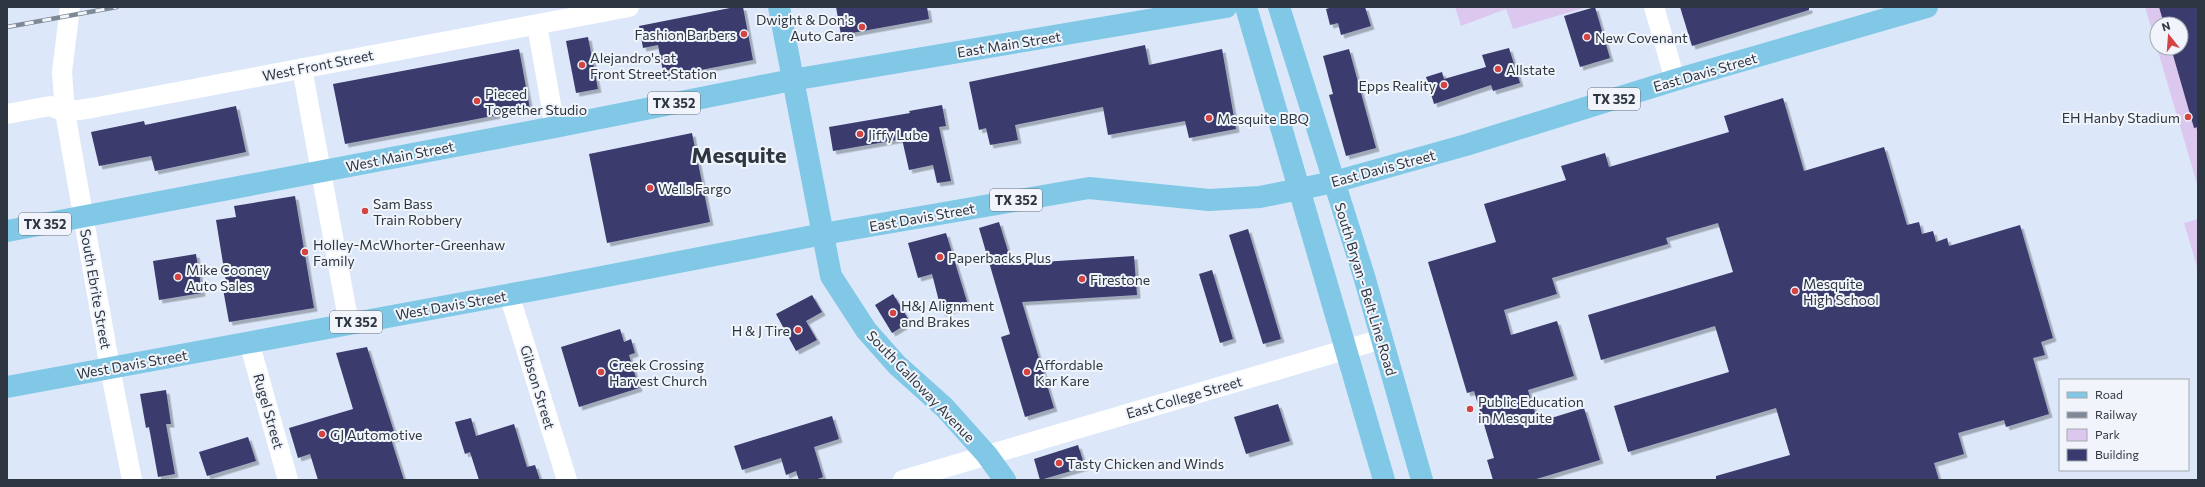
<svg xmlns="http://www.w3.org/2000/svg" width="2205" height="487" font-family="Commissioner,sans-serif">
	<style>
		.green { fill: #dcc8ef }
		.building { fill: #3b3a6e; filter: url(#shadow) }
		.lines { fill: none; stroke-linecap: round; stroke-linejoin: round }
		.minor { stroke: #fff; stroke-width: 20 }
		.major { stroke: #81c8e6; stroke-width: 22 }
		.rail-casing { stroke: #7e8896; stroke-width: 4.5 }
		.rail { stroke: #f1f5fb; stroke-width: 3; stroke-dasharray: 9; stroke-linecap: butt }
		.poi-dot { fill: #d34443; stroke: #f1f5fb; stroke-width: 1.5 }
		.labels { text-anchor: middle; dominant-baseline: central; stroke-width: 4; stroke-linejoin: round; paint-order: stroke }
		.shield { fill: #f1f5fb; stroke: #686f79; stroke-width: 1 }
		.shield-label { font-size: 13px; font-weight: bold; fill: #2e3641 }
		.poi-label { font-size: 14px; fill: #2e3641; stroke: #f1f5fb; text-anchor: start }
		.street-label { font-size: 14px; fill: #2e3641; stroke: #f1f5fb }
		.town-label { font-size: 22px; font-weight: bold; fill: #2e3641; stroke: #f1f5fb }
	</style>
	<defs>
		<filter id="shadow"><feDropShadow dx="3.5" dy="3.5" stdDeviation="0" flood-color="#0004"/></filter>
	</defs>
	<rect width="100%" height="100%" fill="#dce8fa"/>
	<g class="green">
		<path d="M1455 7H1587L1513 29 1506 9 1461 26Z"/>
		<path d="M2145 7H2198V187L2157 48H2181V24H2157V47Z"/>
		<path d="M2198 219V270L2184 223Z"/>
	</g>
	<g class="building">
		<path d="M735 7H743L753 60 664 77 658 45 643 48 639 26Z"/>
		<path d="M836 7H927L929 19 841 35Z"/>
		<path d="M1333 7H1365L1371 26 1341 35 1338 23 1330 25 1326 9Z"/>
		<path d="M1595 7 1610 58 1580 67 1564 16Z"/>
		<path d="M1680 7H1809V10L1692 46Z"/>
		<path d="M2159 7H2198V127L2194 128 2171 48H2181V24H2164Z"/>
		<path d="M588 37 598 89 576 93 566 41Z"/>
		<path d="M1145 45 1149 65 1222 49 1236 129 1189 138 1185 121 1108 135 1103 107 1015 125 1018 140 990 145 986 128 979 130 969 82Z"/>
		<path d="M1509 48 1520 83 1493 91 1491 85 1434 104 1426 77 1442 72 1444 79 1486 67 1482 55Z"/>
		<path d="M519 49 530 109 345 144 333 84Z"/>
		<path d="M1349 49 1376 148 1346 156 1329 95 1333 94 1323 56Z"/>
		<path d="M1783 98 1804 171 1884 147 1907 225 1919 222 1922 234 1933 231 1936 242 1947 238 1949 246 2020 225 2053 338 2041 342 2045 355 2033 358 2049 414 2006 427 2004 420 1958 433 1964 454 1934 463 1939 480H1716V476L1790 455 1776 408 1628 452 1614 406 1729 372 1715 326 1601 360 1588 315 1733 272 1718 223 1666 238 1668 244 1552 278 1557 294 1504 310 1511 335 1557 321 1574 376 1528 390 1538 422 1584 408 1600 460 1533 480H1493L1487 460 1494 458 1474 391 1467 393 1428 262 1496 242 1484 204 1566 180 1561 166 1605 153 1609 167 1729 132 1724 116Z"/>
		<path d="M942 105 946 126 939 127 951 181 937 183 933 165 909 170 902 139 833 151 829 127 910 113 909 111Z"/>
		<path d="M236 106 246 152 155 171 151 156 99 166 91 132 144 121 145 125Z"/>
		<path d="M692 133 710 222 607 243 589 154Z"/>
		<path d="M295 196 314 308 229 322 223 289 227 288 216 220 236 217 234 206Z"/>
		<path d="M999 222 1012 264 1134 256 1137 295 1022 302 1054 408 1025 417 1001 337 1010 334 979 228Z"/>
		<path d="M1248 229 1281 339 1263 344 1229 235Z"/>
		<path d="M946 233 968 305 942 313 932 274 918 278 908 243Z"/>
		<path d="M196 254 202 293 159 300 153 261Z"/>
		<path d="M1212 270 1233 339 1220 343 1199 274Z"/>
		<path d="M893 294 910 322 892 333 875 305Z"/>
		<path d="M812 295 822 312 806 321 817 340 796 351 776 314Z"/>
		<path d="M620 329 624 342 631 339 635 353 629 355 639 388 579 407 561 347Z"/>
		<path d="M367 347 396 438 391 439 404 480H318L310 454 298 458 289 428 353 409 336 353Z"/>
		<path d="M166 390 171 424H166L175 474 158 477 149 427 146 428 140 394Z"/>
		<path d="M1278 404 1290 441 1246 454 1234 417Z"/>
		<path d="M832 416 839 439 814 447 823 477 815 480H799L796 471 786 475 781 458 742 470 734 446Z"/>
		<path d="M471 418 476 436 514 424 527 467 535 465 540 480H479L470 452 465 454 455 422Z"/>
		<path d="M248 437 256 461 207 476 199 452Z"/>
		<path d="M1078 445 1085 467 1040 480 1034 459Z"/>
	</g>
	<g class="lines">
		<g class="minor">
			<path d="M70 7 62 72 65 112 110 368 132 480"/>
			<path d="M1654 7 1675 80"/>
			<path d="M537 25 555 127"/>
			<path d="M302 68 349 324"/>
			<path d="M7 114 50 106 65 112 92 108 629 7"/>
			<path d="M509 294 567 480"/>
			<path d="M249 342 288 480"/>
			<path d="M903 480 1382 339"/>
		</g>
		<g class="major">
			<path d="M779 7 831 276 866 330 897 365 945 408 987 455 1005 480"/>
			<path d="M1246 7 1384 480"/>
			<path d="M1279 7 1364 276 1422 480"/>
			<path d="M7 231 555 127 792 80 1226 7"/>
			<path d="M7 387 550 287 823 234 1089 188 1209 200 1260 197 1334 182 1466 145 1675 80 1927 7"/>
		</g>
		<defs>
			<path id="rail" d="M7 27 117 7"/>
		</defs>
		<use href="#rail" class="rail-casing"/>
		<use href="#rail" class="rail"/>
	</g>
	<g class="poi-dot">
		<circle cx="862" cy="27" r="4"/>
		<circle cx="744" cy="34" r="4"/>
		<circle cx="1587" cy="37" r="4"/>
		<circle cx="582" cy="65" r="4"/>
		<circle cx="1498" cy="69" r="4"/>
		<circle cx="1444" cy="85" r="4"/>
		<circle cx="477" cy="101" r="4"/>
		<circle cx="2188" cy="117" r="4"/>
		<circle cx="1209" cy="118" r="4"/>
		<circle cx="860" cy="134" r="4"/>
		<circle cx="650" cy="188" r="4"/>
		<circle cx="365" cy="211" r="4"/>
		<circle cx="305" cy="252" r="4"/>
		<circle cx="940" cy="257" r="4"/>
		<circle cx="178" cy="277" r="4"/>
		<circle cx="1082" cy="279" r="4"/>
		<circle cx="1795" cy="291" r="4"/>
		<circle cx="893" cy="313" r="4"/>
		<circle cx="798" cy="330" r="4"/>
		<circle cx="601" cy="372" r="4"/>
		<circle cx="1027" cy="372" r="4"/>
		<circle cx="1470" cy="409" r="4"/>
		<circle cx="322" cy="434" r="4"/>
		<circle cx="1059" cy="463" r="4"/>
	</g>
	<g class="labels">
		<g class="shield">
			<rect x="1588" y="88" width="52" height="22" rx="3"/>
			<rect x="648" y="92" width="52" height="22" rx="3"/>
			<rect x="990" y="189" width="52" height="22" rx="3"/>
			<rect x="19" y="213" width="52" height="22" rx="3"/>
			<rect x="330" y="311" width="52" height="22" rx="3"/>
		</g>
		<g class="shield-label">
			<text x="1614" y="99">TX 352</text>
			<text x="674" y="103">TX 352</text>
			<text x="1016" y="200">TX 352</text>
			<text x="45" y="224">TX 352</text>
			<text x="356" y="322">TX 352</text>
		</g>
		<g class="poi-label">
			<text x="854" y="19" text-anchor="end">Dwight &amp; Don's<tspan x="854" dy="16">Auto Care</tspan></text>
			<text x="736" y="34" text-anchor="end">Fashion Barbers</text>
			<text x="1595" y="37">New Covenant</text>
			<text x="590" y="57">Alejandro's at<tspan x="590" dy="16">Front Street Station</tspan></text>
			<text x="1506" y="69">Allstate</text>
			<text x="1436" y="85" text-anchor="end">Epps Reality</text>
			<text x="485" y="93">Pieced<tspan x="485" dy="16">Together Studio</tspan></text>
			<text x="2180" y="117" text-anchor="end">EH Hanby Stadium</text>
			<text x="1217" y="118">Mesquite BBQ</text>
			<text x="868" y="134">Jiffy Lube</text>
			<text x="658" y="188">Wells Fargo</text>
			<text x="373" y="203">Sam Bass<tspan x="373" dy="16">Train Robbery</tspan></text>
			<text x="313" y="244">Holley-McWhorter-Greenhaw<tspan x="313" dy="16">Family</tspan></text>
			<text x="948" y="257">Paperbacks Plus</text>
			<text x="186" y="269">Mike Cooney<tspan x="186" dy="16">Auto Sales</tspan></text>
			<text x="1090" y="279">Firestone</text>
			<text x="1803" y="283">Mesquite<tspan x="1803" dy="16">High School</tspan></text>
			<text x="901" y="305">H&amp;J Alignment<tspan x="901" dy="16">and Brakes</tspan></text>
			<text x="790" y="330" text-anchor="end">H &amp; J Tire</text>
			<text x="609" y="364">Creek Crossing<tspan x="609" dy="16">Harvest Church</tspan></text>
			<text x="1035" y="364">Affordable<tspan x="1035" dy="16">Kar Kare</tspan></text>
			<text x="1478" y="401">Public Education<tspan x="1478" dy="16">in Mesquite</tspan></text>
			<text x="330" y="434">GJ Automotive</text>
			<text x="1067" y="463">Tasty Chicken and Winds</text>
		</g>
		<g class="street-label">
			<text transform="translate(1009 44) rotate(-9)">East Main Street</text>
			<text transform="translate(318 65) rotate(-11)">West Front Street</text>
			<text transform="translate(1705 72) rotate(-16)">East Davis Street</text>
			<text transform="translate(400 156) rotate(-11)">West Main Street</text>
			<text transform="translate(1383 168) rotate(-15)">East Davis Street</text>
			<text transform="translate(922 217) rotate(-10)">East Davis Street</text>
			<text transform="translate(96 289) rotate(80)">South Ebrite Street</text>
			<text transform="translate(1366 289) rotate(73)">South Bryan - Belt Line Road</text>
			<text transform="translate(451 305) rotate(-10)">West Davis Street</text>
			<text transform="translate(132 364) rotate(-10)">West Davis Street</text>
			<text transform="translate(921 386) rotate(46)">South Galloway Avenue</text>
			<text transform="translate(538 387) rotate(73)">Gibson Street</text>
			<text transform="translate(1184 397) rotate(-16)">East College Street</text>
			<text transform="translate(269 411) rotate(74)">Rugel Street</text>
		</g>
		<g class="town-label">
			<text x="739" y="154">Mesquite</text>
		</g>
	</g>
	<rect width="2205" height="487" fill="none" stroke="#2e3641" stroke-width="16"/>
	<rect x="2059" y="379" width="130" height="92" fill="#f1f5fb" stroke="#a3a9b1"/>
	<rect x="2067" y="392" width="20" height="6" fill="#81c8e6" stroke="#a3a9b1"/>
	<text x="2095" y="399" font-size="12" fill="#2e3641">Road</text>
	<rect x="2067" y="412" width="20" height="6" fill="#7e8896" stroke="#a3a9b1"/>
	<text x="2095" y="419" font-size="12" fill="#2e3641">Railway</text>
	<rect x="2067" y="429" width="20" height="12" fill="#dcc8ef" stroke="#a3a9b1"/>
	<text x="2095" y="439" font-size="12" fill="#2e3641">Park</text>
	<rect x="2067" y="449" width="20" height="12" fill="#3b3a6e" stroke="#a3a9b1"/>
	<text x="2095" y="459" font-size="12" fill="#2e3641">Building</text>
	<g transform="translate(2169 36) rotate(343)"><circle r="19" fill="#f1f5fb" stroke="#a3a9b1"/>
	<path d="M0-3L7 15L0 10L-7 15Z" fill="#d34443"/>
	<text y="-6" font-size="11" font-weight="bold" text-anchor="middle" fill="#2e3641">N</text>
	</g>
</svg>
